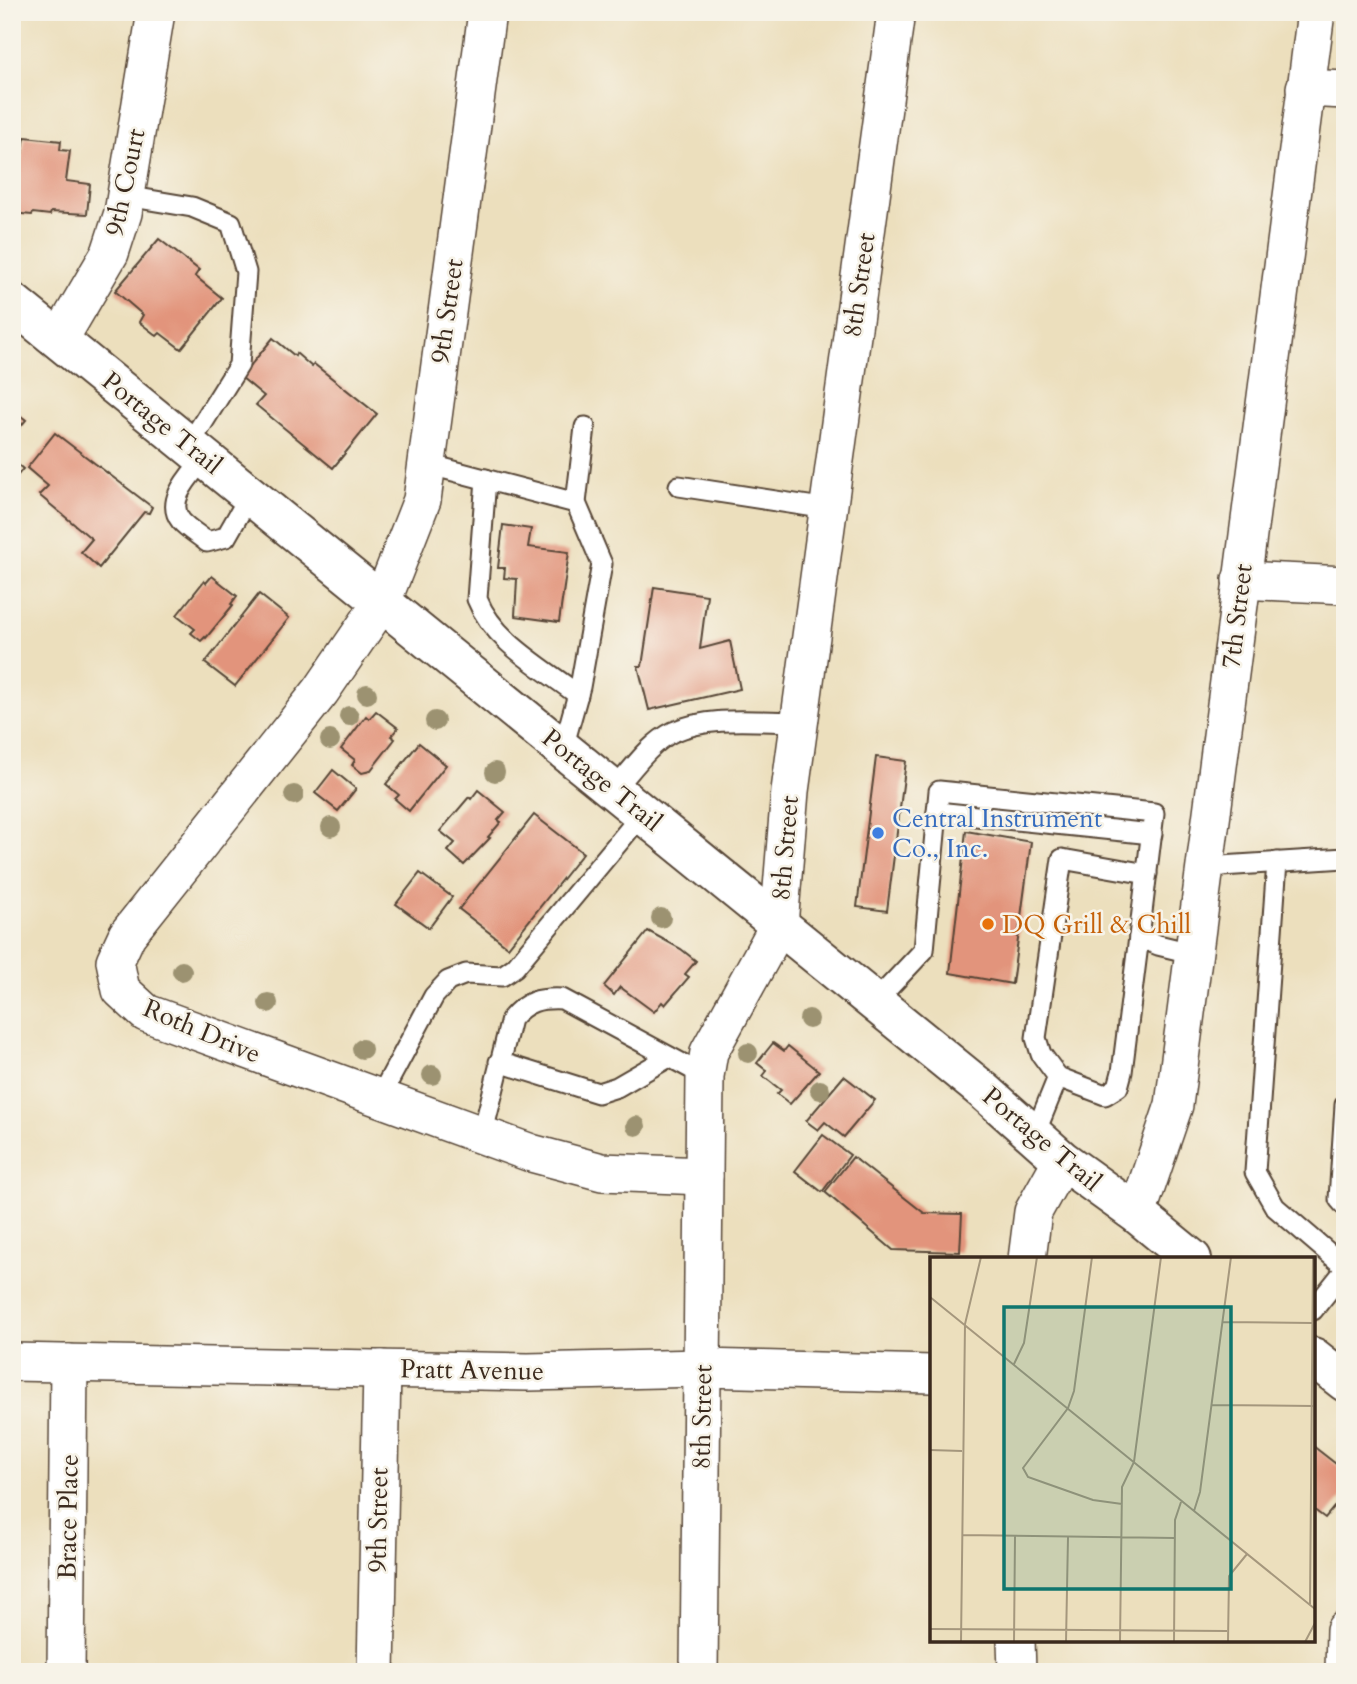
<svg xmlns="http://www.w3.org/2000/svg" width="1357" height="1684" font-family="Cardo,serif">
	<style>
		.building { fill: #e2947c }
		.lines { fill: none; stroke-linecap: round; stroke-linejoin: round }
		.service-casing { stroke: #564536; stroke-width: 23 }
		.minor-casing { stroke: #564536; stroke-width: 40 }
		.secondary-casing { stroke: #564536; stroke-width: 42 }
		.service { stroke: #fff; stroke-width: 19 }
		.minor { stroke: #fff; stroke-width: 37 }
		.secondary { stroke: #fff; stroke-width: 38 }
		.tree { fill: #9c9271 }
		.shop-dot { fill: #3f7fe0; stroke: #f7f3e8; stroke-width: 2.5 }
		.food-dot { fill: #e8710a; stroke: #f7f3e8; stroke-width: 2.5 }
		.labels { text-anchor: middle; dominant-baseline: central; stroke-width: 5; stroke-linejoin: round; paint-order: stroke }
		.street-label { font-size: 26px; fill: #3b2a1e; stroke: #f7f3e8 }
		.shop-label { font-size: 26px; fill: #366cbe; stroke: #f7f3e8; text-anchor: start }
		.food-label { font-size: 26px; fill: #c56008; stroke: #f7f3e8; text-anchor: start }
		.inset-road { fill: none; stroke: #a5977d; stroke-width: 2 }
		.view { fill: #0f766e; fill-opacity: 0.15; stroke: #0f766e; stroke-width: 3.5 }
		.inset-edge { fill: none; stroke: #3b2a1e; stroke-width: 3.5 }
	</style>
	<rect width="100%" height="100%" fill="#f7f3e8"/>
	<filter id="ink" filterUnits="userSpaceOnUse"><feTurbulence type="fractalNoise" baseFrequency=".0143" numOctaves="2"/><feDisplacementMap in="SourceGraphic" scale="14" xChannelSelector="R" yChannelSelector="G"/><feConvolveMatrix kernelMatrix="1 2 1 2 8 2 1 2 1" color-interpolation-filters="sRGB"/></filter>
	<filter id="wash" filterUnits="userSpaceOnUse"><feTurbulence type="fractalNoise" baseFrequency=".00686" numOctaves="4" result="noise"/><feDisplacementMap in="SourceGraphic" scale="28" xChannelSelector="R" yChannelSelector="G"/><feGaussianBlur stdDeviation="1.57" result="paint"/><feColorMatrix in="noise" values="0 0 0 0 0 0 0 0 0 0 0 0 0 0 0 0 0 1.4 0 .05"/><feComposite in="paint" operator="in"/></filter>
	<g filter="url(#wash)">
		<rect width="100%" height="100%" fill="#ecdfbd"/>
		<g id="blocks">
			<g class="building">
				<path d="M25 137 61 141 60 150 70 151 66 181 90 184 87 214 51 212 50 215 33 213 32 215 12 213Z"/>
				<path d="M159 239 199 270 195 276 222 298 181 349 160 333 157 336 139 322 143 315 115 291Z"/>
				<path d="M273 338 295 356 296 353 312 367 314 364 377 414 333 468 256 405 264 396 241 377Z"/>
				<path d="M12 409 26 420 12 437Z"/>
				<path d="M55 433 152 507 149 513 144 512 99 568 81 552 92 539 39 495 48 486 27 468Z"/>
				<path d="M12 460 23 469 12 482Z"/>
				<path d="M503 525 531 529 528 547 569 552 559 622 515 616 517 579 504 578 505 568H498Z"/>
				<path d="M212 576 237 596 231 604 233 605 206 638 205 637 201 641 191 633 195 629 177 615 204 581 206 583Z"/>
				<path d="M654 587 707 595 700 649 730 641 740 689 649 710 638 666H642Z"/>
				<path d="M259 594 289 618 235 686 205 663Z"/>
				<path d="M376 711 398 728 391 736 395 739 370 771 362 773 352 765 355 760 341 749 366 716 369 719Z"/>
				<path d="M419 743 446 765 409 811 395 799 399 795 386 784Z"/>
				<path d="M876 757 906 761 887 911 857 907Z"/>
				<path d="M333 770 356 789 338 811 315 793Z"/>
				<path d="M478 790 505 812 498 820 501 822 488 837 490 838 464 865 448 851 455 843 440 831 469 797 471 799Z"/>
				<path d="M534 815 583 853 508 947 459 909Z"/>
				<path d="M966 831 1031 842 1012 984 950 973Z"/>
				<path d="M420 873 452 897 429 928 396 904Z"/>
				<path d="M648 931 681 949 696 961 685 974 689 977 665 1005 662 1002 654 1012 620 987 614 995 604 986Z"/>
				<path d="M773 1043 784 1051 788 1046 819 1071 790 1104 777 1094 781 1090 763 1076 767 1071 757 1063Z"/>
				<path d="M844 1076 875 1100 844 1137 825 1122 818 1130 806 1121Z"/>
				<path d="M823 1135 850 1155 822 1192 795 1171Z"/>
				<path d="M853 1157 924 1213 962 1214 960 1252 893 1250 825 1192Z"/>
				<path d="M1313 1446 1345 1471V1494L1325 1518 1313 1509Z"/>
			</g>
		</g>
	</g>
	<g filter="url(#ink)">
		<use href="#blocks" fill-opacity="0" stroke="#564536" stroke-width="2"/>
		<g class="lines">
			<defs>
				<g id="service">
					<path d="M126 196 192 207 231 223 246 272 239 365 189 445"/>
					<path d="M204 458C192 474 164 500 181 521 188 529 199 535 207 542L226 537 250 495"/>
					<path d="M427 464 576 503"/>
					<path d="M486 479 477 599C494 642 542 667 578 695"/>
					<path d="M679 486 828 509"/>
					<path d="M563 748 580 687 602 564 576 503 585 427"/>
					<path d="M614 790C631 771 650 743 673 732 711 715 759 722 799 722"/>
					<path d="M937 812 1152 834"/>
					<path d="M1277 862 1255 1172 1275 1207 1345 1267"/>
					<path d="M1206 867 1345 858"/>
					<path d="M875 1002 924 950 939 791 1154 813 1139 937 1158 945 1195 954"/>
					<path d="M499 1062 598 1093 617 1087 669 1057"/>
					<path d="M1058 1077 1041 1054 1036 1038 1062 859 1147 874"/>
					<path d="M379 1099 434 996 448 981 466 974 502 976 515 967 643 813"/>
					<path d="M1345 1105 1339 1199 1345 1206"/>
					<path d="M482 1136 511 1019C526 1001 539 998 562 999L705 1076"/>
					<path d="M1034 1136 1058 1077 1105 1095 1118 1087 1122 1072 1139 937"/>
					<path d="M1313 1310 1345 1270"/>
				</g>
				<g id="minor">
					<path d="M487 12 422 500 382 602 321 691 127 935 115 961 121 990 146 1013 531 1153 602 1172 704 1176"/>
					<path d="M1305 88 1345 90"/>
					<path d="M59 340 110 253 123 213 156 12"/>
					<path d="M1241 580 1345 585"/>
					<path d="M1137 1214 1174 1105 1316 12"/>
					<path d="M1027 1259 1033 1212 1062 1160"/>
					<path d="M12 1362 528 1372 702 1368 932 1374"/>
					<path d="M1016 1640 1017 1672"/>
					<path d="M66 1672 69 1363"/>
					<path d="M376 1672 382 1369"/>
					<path d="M699 1672 705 1076 709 1052 779 925 790 791 896 12"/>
					<path d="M1344 1672 1345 1630"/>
				</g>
				<g id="secondary">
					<path d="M12 302 984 1091 1062 1160 1137 1214 1192 1259"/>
					<path d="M1313 1357 1345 1382"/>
				</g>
			</defs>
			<use href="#service" class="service-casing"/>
			<use href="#minor" class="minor-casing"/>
			<use href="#secondary" class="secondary-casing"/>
			<use href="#service" class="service"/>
			<use href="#minor" class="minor"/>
			<use href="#secondary" class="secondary"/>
		</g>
		<g class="tree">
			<circle cx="367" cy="694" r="10"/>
			<circle cx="349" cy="716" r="10"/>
			<circle cx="435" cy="721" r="10"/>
			<circle cx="330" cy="740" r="10"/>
			<circle cx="495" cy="772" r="10"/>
			<circle cx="294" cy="795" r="10"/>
			<circle cx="331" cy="827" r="10"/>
			<circle cx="661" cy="918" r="10"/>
			<circle cx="182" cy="971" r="10"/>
			<circle cx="268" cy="1003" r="10"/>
			<circle cx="809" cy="1019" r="10"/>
			<circle cx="362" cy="1049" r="10"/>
			<circle cx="748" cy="1053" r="10"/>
			<circle cx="432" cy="1075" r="10"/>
			<circle cx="820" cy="1090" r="10"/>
			<circle cx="636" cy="1126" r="10"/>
		</g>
	</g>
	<circle class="shop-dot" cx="878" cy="833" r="7"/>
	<circle class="food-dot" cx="988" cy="924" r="7"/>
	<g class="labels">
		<g class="street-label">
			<text transform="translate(125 182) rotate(-78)">9th Court</text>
			<text transform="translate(859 285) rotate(-82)">8th Street</text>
			<text transform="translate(447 311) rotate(-82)">9th Street</text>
			<text transform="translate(162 423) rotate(39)">Portage Trail</text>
			<text transform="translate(1237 616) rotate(-83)">7th Street</text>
			<text transform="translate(602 780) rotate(39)">Portage Trail</text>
			<text transform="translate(785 848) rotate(-85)">8th Street</text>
			<text transform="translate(202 1031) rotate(23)">Roth Drive</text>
			<text transform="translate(1042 1139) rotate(40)">Portage Trail</text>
			<text transform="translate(472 1370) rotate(1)">Pratt Avenue</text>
			<text transform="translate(702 1417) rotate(-89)">8th Street</text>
			<text transform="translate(68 1517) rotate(-89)">Brace Place</text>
			<text transform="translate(378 1520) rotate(-89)">9th Street</text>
		</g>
		<g class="shop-label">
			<text x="892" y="818">Central Instrument<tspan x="892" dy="30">Co., Inc.</tspan></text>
		</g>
		<g class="food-label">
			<text x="1002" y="924">DQ Grill &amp; Chill</text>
		</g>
	</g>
	<g transform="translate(930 1257)">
		<rect width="385" height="385" fill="#ecdfbd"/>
		<path class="inset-road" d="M162 0 144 134 138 151 93 211 98 220 115 226 163 243 192 247M0 40 385 352M292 65 383 66M84 107 94 86 107 0M281 148 383 149M0 193 32 194M264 254 270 235 301 0M32 278 245 281M380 347 383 0M0 372 297 374M31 385 35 67 51 0M84 385 85 279M136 385 138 280M190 385 192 230 204 205 231 0M244 385 245 263 251 245M298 385 299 319 317 297M375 385 385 366"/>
		<path class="view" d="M74 50H301V332H74Z"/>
		<rect width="385" height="385" class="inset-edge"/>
	</g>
	<rect width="1357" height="1684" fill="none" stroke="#f7f3e8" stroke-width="42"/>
</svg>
